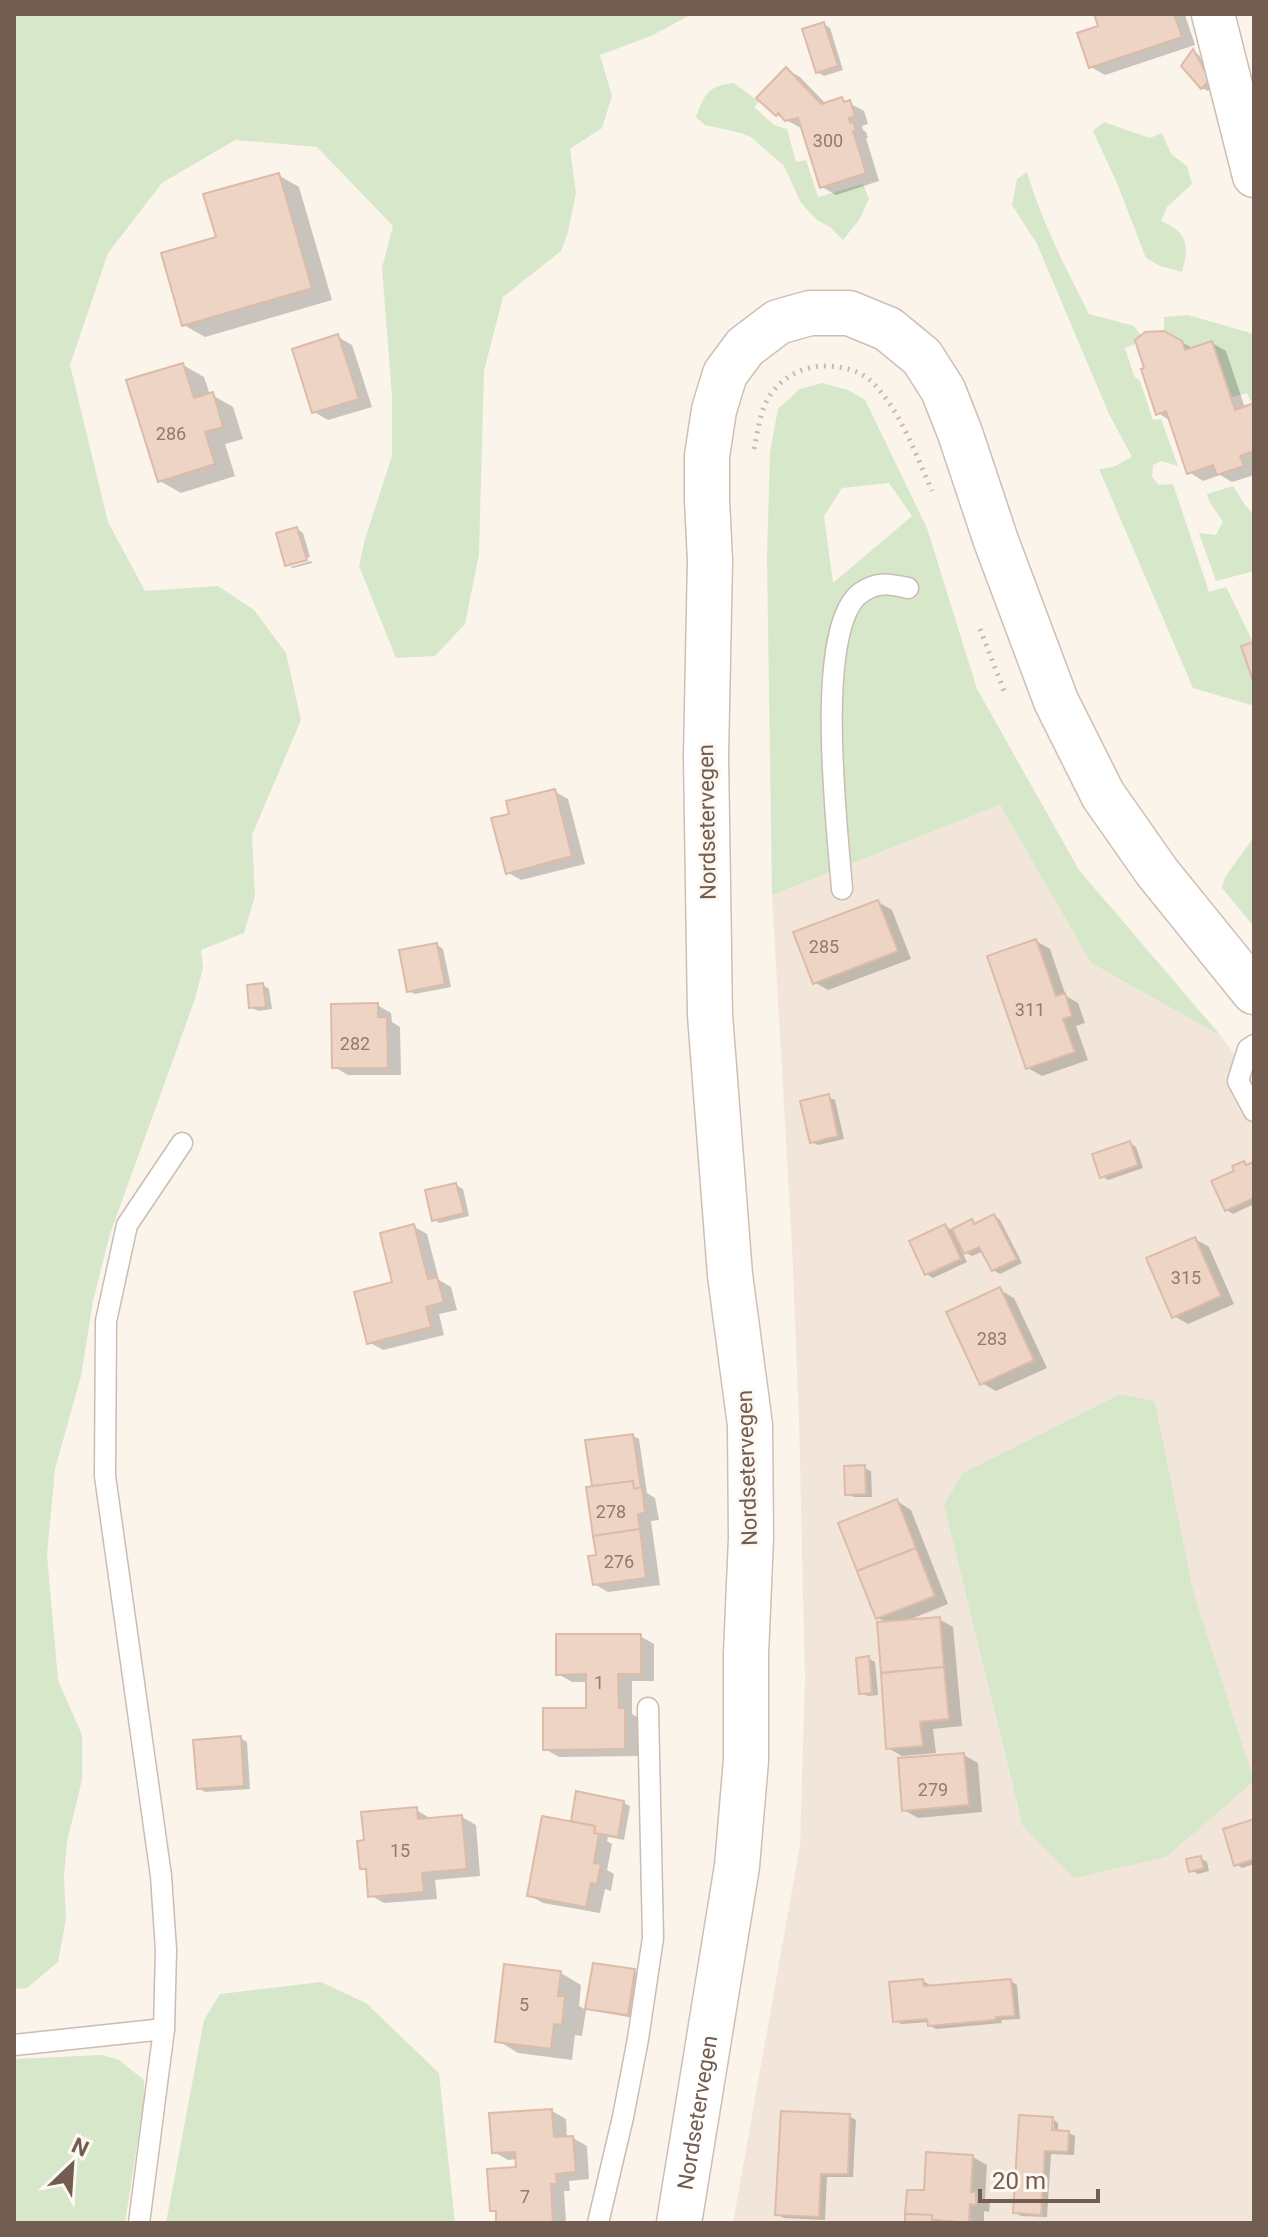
<svg xmlns="http://www.w3.org/2000/svg" width="1268" height="2237" font-family="Roboto,sans-serif">
	<style>
		.residential { fill: #f2e6da }
		.green { fill: #d7e7ca; fill-rule: evenodd }
		.shadow { fill: #0003 }
		.building { fill: #edd4c5; stroke: #debba7; stroke-width: 2 }
		.lines { fill: none; stroke-linecap: round; stroke-linejoin: round }
		.lane-casing { stroke: #ccbcb1; stroke-width: 23 }
		.street-casing { stroke: #ccbcb1; stroke-width: 45 }
		.secondary-casing { stroke: #d0beb2; stroke-width: 47 }
		.path { stroke: #d2b7a8; stroke-width: 5; stroke-dasharray: 2 6; stroke-linecap: butt }
		.lane { stroke: #fff; stroke-width: 20 }
		.street { stroke: #fff; stroke-width: 42 }
		.secondary { stroke: #fff; stroke-width: 44 }
		.labels { text-anchor: middle; dominant-baseline: central; stroke-width: 6; stroke-linejoin: round; paint-order: stroke }
		.number-label { font-size: 18px; fill: #927a6d }
		.street-label { font-size: 22px; fill: #735c50; stroke: #fdf8f1 }
	</style>
	<rect width="100%" height="100%" fill="#fbf4eb"/>
	<path class="residential" d="M1000 805 1091 963 1221 1036 1254 1081V1781L1193 1590 1155 1401 1120 1394 963 1473 1254 1781V2223H733L800 1845 805 1679 799 1420 792 1246 772 895Z"/>
	<g class="green">
		<path d="M14 14H692L651 36 600 55 612 96 602 128 570 149 576 193 568 232 561 251 503 297 484 371 479 554 465 624 435 656 396 658 359 566 365 539 392 456V396L382 268 393 226 317 147 235 140 162 183 108 253 70 365 108 522 145 591 218 586 254 610 286 653 301 720 252 835 255 896 244 933 201 950 203 968 195 999 110 1234 93 1301 81 1376 55 1469 47 1555 58 1680 82 1735V1780L67 1842 64 1876 66 1919 58 1962 27 1988 14 1989Z"/>
		<path d="M734 83 759 102 754 107 774 125 787 129 796 162 806 160 818 197 863 184 869 199 859 220 843 240 830 227 817 220 801 203 784 166 751 137 741 133 705 125 696 117C705 93 708 86 734 83Z"/>
		<path d="M1104 122 1150 138 1162 133 1171 154 1187 166 1192 184 1167 207 1161 221C1187 232 1190 244 1182 272L1160 266 1146 258 1117 183 1093 131Z"/>
		<path d="M1027 172C1042 222 1065 267 1089 314L1134 326 1142 337 1137 343 1125 348 1134 376 1140 381 1153 420 1161 419 1178 466 1161 461 1153 465 1152 477 1159 485 1173 484 1209 592 1226 587 1254 644V706L1193 688 1099 469 1113 467 1132 457 1109 414 1037 244 1012 205 1017 179Z"/>
		<path d="M1188 315 1254 334V408L1247 393 1232 397 1214 346 1187 355 1182 341 1164 332V317Z"/>
		<path d="M822 383 848 390 865 400 927 528 977 689 1079 870 1221 1036 1091 963 1000 805 772 895 767 557 770 452 778 409 800 389ZM889 483 912 516 833 583 824 516 842 488Z"/>
		<path d="M1233 486 1245 505 1254 514V571L1216 581 1199 533 1216 535 1223 522 1209 501 1207 494Z"/>
		<path d="M1254 837V927L1222 888 1225 877Z"/>
		<path d="M1120 1394 1155 1401 1193 1590 1254 1781 1166 1857 1074 1878 1023 1826 944 1505 963 1473Z"/>
		<path d="M321 1982 366 2003 439 2073 455 2223H166L204 2020 220 1994Z"/>
		<path d="M102 2055 119 2060 144 2080V2101L125 2223H14V2059Z"/>
	</g>
	<g class="shadow">
		<path d="M1096 14H1187L1185 15 1195 45 1105 75 1091 67 1100 27Z"/>
		<path d="M824 24 830 28 843 70 824 76 817 72Z"/>
		<path d="M1194 52 1199 55 1215 84 1208 91 1202 88Z"/>
		<path d="M786 69 800 77 826 104 842 99 864 111 868 124 862 126 863 130 866 132 868 138H866L879 181 836 195 822 187 801 128 777 115Z"/>
		<path d="M278 175 299 187 332 300 205 337 184 325 219 238Z"/>
		<path d="M1164 333 1194 349 1212 343 1226 351 1245 408 1254 405V475L1232 482 1220 475 1203 481 1189 472 1171 421 1158 413Z"/>
		<path d="M338 337 352 345 372 407 328 420 314 412Z"/>
		<path d="M183 365 204 377 210 395H212L233 407 243 439 225 444 235 476 181 493 160 481Z"/>
		<path d="M297 529 303 533 310 557 289 563V566L287 565Z"/>
		<path d="M311 561 312 563 293 568 290 567Z"/>
		<path d="M554 791 568 799 585 864 521 880 507 872Z"/>
		<path d="M878 902 892 910 911 959 828 990 814 982Z"/>
		<path d="M1036 941 1050 949 1066 996 1078 1003 1085 1023 1076 1026 1088 1060 1042 1076 1028 1068Z"/>
		<path d="M437 945 443 949 451 987 415 994 408 991Z"/>
		<path d="M263 985 269 989 272 1009 258 1011 251 1007Z"/>
		<path d="M377 1005 391 1013 392 1022 400 1027 401 1075H348L334 1067Z"/>
		<path d="M828 1097 835 1100 844 1139 818 1145 811 1142Z"/>
		<path d="M1130 1143 1136 1147 1143 1168 1108 1180 1102 1176Z"/>
		<path d="M1244 1163 1249 1166 1254 1164V1204L1233 1214 1227 1210 1237 1172Z"/>
		<path d="M456 1185 463 1189 469 1216 440 1223 434 1220Z"/>
		<path d="M994 1216 1000 1220 1022 1263 1000 1274 993 1270 984 1251 972 1256 961 1250 967 1262 933 1278 926 1274 945 1226 953 1231 972 1222 977 1225Z"/>
		<path d="M413 1226 427 1234 439 1280 451 1287 457 1310 439 1314 444 1335 383 1350 369 1342 395 1284Z"/>
		<path d="M1195 1239 1209 1247 1234 1304 1188 1324 1174 1316Z"/>
		<path d="M1000 1290 1014 1298 1047 1368 996 1391 982 1383Z"/>
		<path d="M633 1436 639 1439 647 1493 655 1498 659 1520 651 1521 660 1585 608 1592 594 1584 598 1557V1487L594 1485Z"/>
		<path d="M864 1468 871 1471 872 1497H854L847 1494Z"/>
		<path d="M897 1501 911 1510 948 1604 906 1621 939 1619 953 1627 962 1726 933 1729 936 1753 902 1756 888 1748V1623L878 1618Z"/>
		<path d="M640 1636 654 1644V1681H632V1714L639 1718V1756L559 1757 545 1749 588 1710V1682H572L558 1674Z"/>
		<path d="M868 1658 875 1662 878 1695 868 1696 861 1693Z"/>
		<path d="M240 1738 247 1742 250 1789 205 1792 199 1788Z"/>
		<path d="M964 1755 978 1763 982 1812 918 1818 904 1810Z"/>
		<path d="M578 1794 624 1803 630 1806 624 1840 608 1837 607 1841 612 1844 607 1870 614 1874 611 1891 605 1889 600 1913 543 1903 529 1895 572 1824Z"/>
		<path d="M416 1810 430 1818V1820L462 1817 476 1825 480 1876 435 1880 437 1899 384 1903 370 1895 368 1872 362 1868 366 1842Z"/>
		<path d="M1254 1821V1864L1242 1868 1236 1864Z"/>
		<path d="M1200 1858 1207 1862 1209 1871 1198 1874 1191 1870Z"/>
		<path d="M634 1971 641 1975 634 2018 594 2011 588 2008Z"/>
		<path d="M561 1973 581 1985 579 2006 586 2010 582 2036 575 2035 572 2060 518 2053 497 2040Z"/>
		<path d="M923 1981 930 1985V1988L1011 1981 1017 1985 1020 2019 1001 2020 1002 2023 936 2029 929 2025V2022L901 2024 895 2020Z"/>
		<path d="M552 2111 566 2119 567 2139 573 2138 587 2146 589 2179 569 2181 570 2191H564L566 2223H498V2213L492 2210 518 2169 517 2159 508 2160 494 2152Z"/>
		<path d="M849 2116 856 2120 853 2177H827L825 2220 784 2218 777 2214Z"/>
		<path d="M1050 2119 1053 2140 1054 2120 1058 2123V2132L1069 2133 1075 2136 1074 2155 1051 2154 1047 2217 1021 2216 1015 2212Z"/>
		<path d="M973 2157 987 2165 985 2199 990 2202 989 2212 984 2211V2223H907L926 2193Z"/>
	</g>
	<g class="building">
		<path d="M1094 14H1174L1182 37 1089 68 1077 33 1098 26Z"/>
		<path d="M824 22 838 66 816 73 802 29Z"/>
		<path d="M1193 49 1210 80 1201 89 1181 66Z"/>
		<path d="M786 67 821 104 842 97 844 102 850 100 855 116 849 118 850 123 853 122 856 131H853L866 173 820 188 798 118 785 121 778 113 776 116 756 98Z"/>
		<path d="M279 173 312 288 182 326 161 253 216 237 203 194Z"/>
		<path d="M1164 331 1182 341 1185 350 1212 341 1235 410 1254 403V451L1240 456 1244 466 1217 475 1213 465 1187 474 1166 411 1156 415 1141 369 1144 368 1135 340 1145 332Z"/>
		<path d="M338 334 359 399 312 413 292 349Z"/>
		<path d="M183 363 194 398 213 392 223 427 205 432 215 464 158 482 126 380Z"/>
		<path d="M297 527 307 560 285 566 276 533Z"/>
		<path d="M1254 642V684L1241 646Z"/>
		<path d="M555 789 572 856 506 874 491 818 509 814 506 801Z"/>
		<path d="M878 900 898 951 813 984 793 932Z"/>
		<path d="M1036 939 1056 996 1065 993 1072 1016 1063 1019 1075 1052 1026 1069 987 956Z"/>
		<path d="M437 943 445 984 407 992 399 950Z"/>
		<path d="M263 983 266 1007 249 1008 247 985Z"/>
		<path d="M378 1003V1017H387L388 1068H332L331 1004Z"/>
		<path d="M829 1094 838 1136 810 1143 800 1101Z"/>
		<path d="M1130 1141 1138 1165 1100 1178 1092 1154Z"/>
		<path d="M1244 1161 1246 1165 1254 1162V1198L1225 1211 1211 1181 1234 1171 1232 1166Z"/>
		<path d="M456 1183 464 1213 432 1221 425 1190Z"/>
		<path d="M994 1214 1017 1259 992 1271 979 1247 964 1254 952 1229 972 1219 974 1224Z"/>
		<path d="M414 1224 428 1279 437 1277 444 1302 426 1307 431 1327 367 1344 354 1292 392 1282 380 1233Z"/>
		<path d="M945 1224 961 1259 925 1275 909 1241Z"/>
		<path d="M1195 1237 1221 1296 1172 1318 1146 1258Z"/>
		<path d="M1000 1287 1034 1360 980 1385 946 1312Z"/>
		<path d="M633 1434 641 1488 634 1489 633 1481 592 1486 585 1440Z"/>
		<path d="M865 1465 866 1494 845 1495 844 1466Z"/>
		<path d="M633 1481 634 1489 642 1487 645 1513 638 1514 640 1529 593 1536 586 1487Z"/>
		<path d="M897 1499 916 1548 857 1571 838 1523Z"/>
		<path d="M640 1529 646 1578 593 1585 588 1556 596 1555 593 1536Z"/>
		<path d="M916 1548 935 1596 876 1619 857 1571Z"/>
		<path d="M940 1617 944 1667 881 1673 877 1622Z"/>
		<path d="M556 1634H641V1674H618L619 1708H625V1749L543 1750V1708H586V1674L556 1675Z"/>
		<path d="M869 1656 872 1693 859 1694 856 1658Z"/>
		<path d="M944 1667 949 1719 920 1722 923 1746 886 1749 881 1673Z"/>
		<path d="M241 1736 244 1786 197 1789 193 1740Z"/>
		<path d="M964 1753 969 1805 902 1811 898 1758Z"/>
		<path d="M576 1791 624 1801 618 1837 594 1833 595 1826 571 1821Z"/>
		<path d="M417 1807 418 1819 462 1815 467 1869 422 1873 424 1892 368 1897 366 1869H360L357 1841 364 1840 361 1812Z"/>
		<path d="M542 1816 595 1826 594 1833 599 1834 594 1863 601 1864 597 1884 591 1883 586 1907 527 1896Z"/>
		<path d="M1254 1819V1859L1234 1866 1223 1829Z"/>
		<path d="M1201 1856 1204 1868 1189 1872 1186 1859Z"/>
		<path d="M593 1963 635 1969 628 2015 585 2009Z"/>
		<path d="M504 1964 561 1971 558 1996H565L562 2025 554 2024 551 2049 495 2042Z"/>
		<path d="M923 1979 924 1986 1011 1979 1015 2016 996 2017V2020L928 2026 927 2019 893 2022 889 1982Z"/>
		<path d="M552 2109 554 2137 573 2136 576 2172 556 2174 557 2184H551L553 2223H496V2211H490L487 2169 516 2167 515 2152 492 2153 489 2113Z"/>
		<path d="M781 2111 850 2114 848 2174H821L819 2217 775 2215Z"/>
		<path d="M1019 2115 1053 2117 1052 2130 1069 2131 1068 2152 1045 2151 1041 2215 1013 2213Z"/>
		<path d="M926 2152 973 2155 971 2192H976V2205L970 2204 969 2223 932 2220V2215L905 2214 907 2190H924Z"/>
		<path d="M905 2214 932 2215V2220L969 2223 971 2218V2223H905Z"/>
	</g>
	<g class="lines">
		<defs>
			<g id="lane">
				<path d="M842 889C838 833 812 624 862 592 878 581 890 584 908 588"/>
				<path d="M1254 1045 1248 1049 1238 1081 1254 1111"/>
				<path d="M14 2045 164 2029"/>
				<path d="M139 2223 164 2029 166 1950 161 1876 105 1476 106 1321 127 1225 182 1143"/>
				<path d="M598 2223 623 2117 638 2039 653 1938 648 1708"/>
			</g>
			<path id="street" d="M1213 14 1254 176"/>
			<g id="secondary">
				<path id="s1" d="M679 2223 737 1866 746 1760V1654L751 1538 750 1425 730 1275 710 1015 706 756 710 560 707 500V456L714 410 725 374 745 347 778 322 810 313H849L888 329 922 357 943 390 960 433 996 541 1056 701 1103 795 1157 872 1254 992"/>
			</g>
		</defs>
		<use href="#lane" class="lane-casing"/>
		<use href="#street" class="street-casing"/>
		<use href="#secondary" class="secondary-casing"/>
		<g class="path">
			<path d="M754 449C757 435 759 420 764 407 774 381 801 365 827 366 844 367 860 370 873 383 900 410 917 457 932 491"/>
			<path d="M980 629 1004 691"/>
		</g>
		<use href="#lane" class="lane"/>
		<use href="#street" class="street"/>
		<use href="#secondary" class="secondary"/>
	</g>
	<g class="labels">
		<g class="number-label">
			<text x="828" y="140">300</text>
			<text x="171" y="433">286</text>
			<text x="824" y="946">285</text>
			<text x="1030" y="1009">311</text>
			<text x="355" y="1043">282</text>
			<text x="1186" y="1277">315</text>
			<text x="992" y="1338">283</text>
			<text x="611" y="1511">278</text>
			<text x="619" y="1561">276</text>
			<text x="599" y="1682">1</text>
			<text x="933" y="1789">279</text>
			<text x="400" y="1850">15</text>
			<text x="524" y="2004">5</text>
			<text x="525" y="2196">7</text>
		</g>
		<g class="street-label">
			<text transform="translate(707 822) rotate(-91)">Nordsetervegen</text>
			<text transform="translate(747 1468) rotate(-92)">Nordsetervegen</text>
			<text stroke="none"><textPath href="#s1" startOffset="112">Nordsetervegen</textPath></text>
		</g>
	</g>
	<rect width="1268" height="2237" fill="none" stroke="#735c50" stroke-width="32"/>
	<g transform="translate(72 2165) rotate(25)" stroke="#fdf8f1" stroke-width="6" paint-order="stroke">
	<path d="M0-6L14 30L0 20L-14 30Z" fill="#735c50"/>
	<text y="-12" font-size="22" font-weight="bold" text-anchor="middle" fill="#735c50">N</text>
	</g>
	<path d="M980 2189v12h118v-12" fill="none" stroke="#735c50" stroke-width="4"/>
	<text x="992" y="2189" font-size="24" fill="#735c50" stroke="#fdf8f1" stroke-width="6" paint-order="stroke">20 m</text>
</svg>
